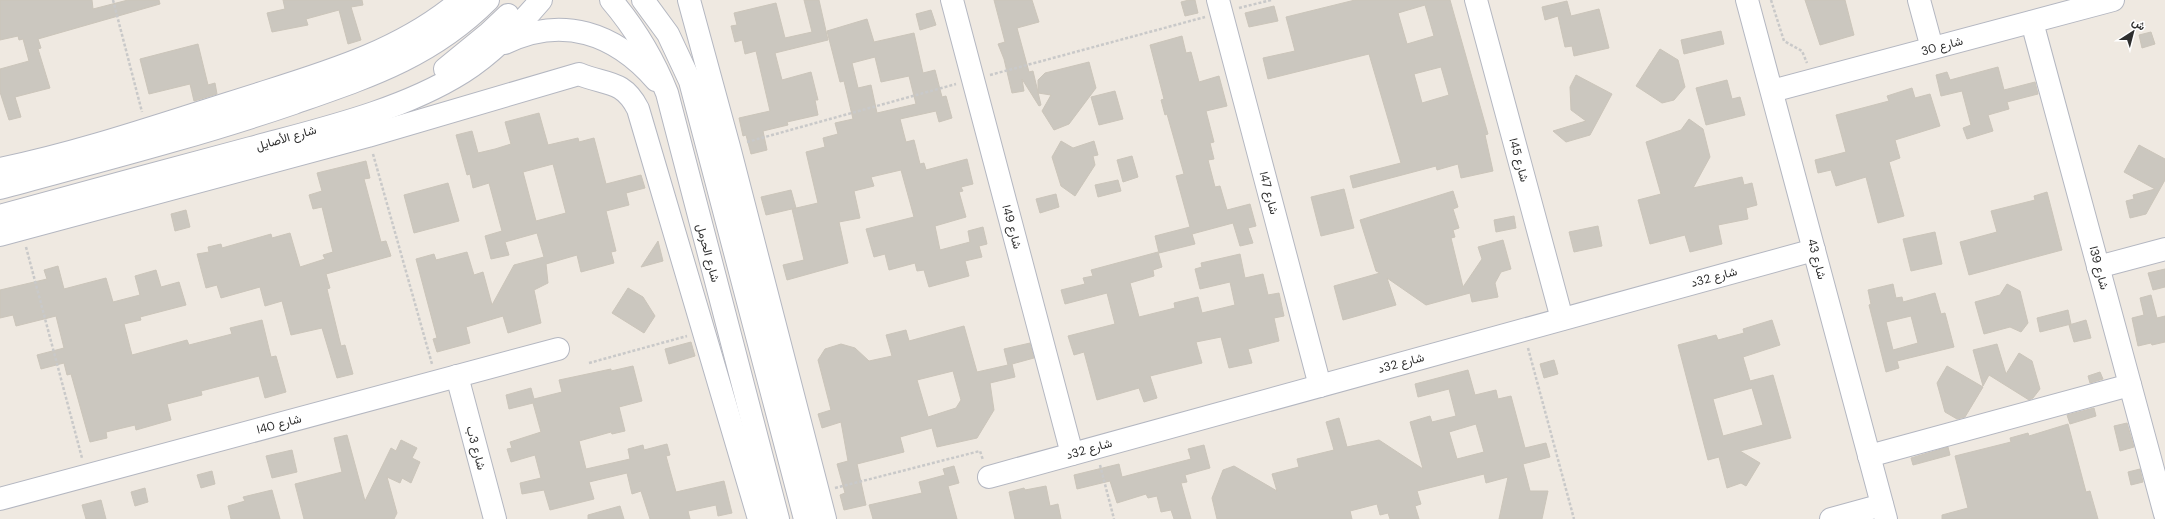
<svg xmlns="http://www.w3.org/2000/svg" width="2165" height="519" font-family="'DM Sans',Vazirmatn,sans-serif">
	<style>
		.building { fill: #cbc7bf; stroke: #cbc5ba; fill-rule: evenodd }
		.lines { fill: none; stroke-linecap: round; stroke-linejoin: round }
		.minor-casing { stroke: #b4b7c1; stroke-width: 24 }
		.path { stroke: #c9c9c9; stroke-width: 2.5; stroke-dasharray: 3 2; stroke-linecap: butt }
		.minor { stroke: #fff; stroke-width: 22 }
		.labels { text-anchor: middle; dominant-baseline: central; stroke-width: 3; stroke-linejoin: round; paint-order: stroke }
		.street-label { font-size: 12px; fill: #2e2e2e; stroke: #fff }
	</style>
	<rect width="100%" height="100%" fill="#efe9e1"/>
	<g class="building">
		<path d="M0 0H92L93 9 128 0H159L160 4 38 39 41 48 38 49 50 88 15 97 21 117 9 120 0 92V69L29 61 23 39 19 40 18 36 0 40Z"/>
		<path d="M283 0H362L363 5 351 7 361 40 348 44 339 10 306 19 308 25 272 32 267 13 285 9Z"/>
		<path d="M804 0H819L828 40 775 53 782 80 811 72 818 100H815L818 115 787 122 788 125 763 131 767 150 751 154 746 135 743 136 739 118 770 111 756 51 745 54 742 40 735 42 731 26 737 25 734 13 776 3 785 38 812 32Z"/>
		<path d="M994 0H1032L1039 22 1017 28 1029 72 1033 71 1041 105 1039 106 1022 79 1024 91 1012 93 1004 59 998 44 1005 42Z"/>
		<path d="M1189 0H1195L1198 13 1185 16 1181 2Z"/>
		<path d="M1355 0H1450L1488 134 1485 135 1493 171 1461 178 1458 164 1437 170 1436 166 1353 188 1350 176 1401 163 1369 54 1268 79 1263 58 1295 51 1286 17ZM1425 5 1434 36 1407 44 1398 13ZM1441 67 1449 95 1422 103 1414 74Z"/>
		<path d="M1805 0H1845L1854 35 1820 45Z"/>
		<path d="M1567 1 1571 16 1599 9 1609 48 1574 56 1572 46 1565 47 1558 16 1545 20 1542 7Z"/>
		<path d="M1274 6 1278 21 1249 27 1245 13Z"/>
		<path d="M931 10 936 25 920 30 916 14Z"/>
		<path d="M867 19 874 42 914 33 923 73 935 70 942 97 946 96 952 118 939 122 936 111 900 119 906 142 914 140 920 164 924 163 926 170 967 159 973 184 961 187 963 191 959 192 966 217 935 226 940 250 970 242 968 231 983 227 987 244 979 246 982 257 965 261 969 276 929 287 924 270 917 271 915 263 889 270 885 254 874 257 866 229 914 217 901 170 871 177 874 186 854 191 860 218 839 222 848 263 787 280 783 265 804 260 792 209 818 203 806 152 825 147 823 138 838 134 835 123 853 119 844 81 840 82 827 31ZM875 57 881 82 909 76 916 104 877 113 871 85 858 88 852 63Z"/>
		<path d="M1721 31 1724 44 1684 54 1681 40Z"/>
		<path d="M2151 32 2155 44 2142 48 2139 35Z"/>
		<path d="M1182 36 1186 53 1191 52 1199 82 1219 76 1227 106 1206 111 1214 142 1210 143 1214 159 1208 160 1215 187 1220 186 1227 210 1250 204 1256 226 1248 228 1253 243 1240 246 1233 223 1192 234 1195 244 1159 253 1155 236 1190 227 1176 176 1184 174 1167 114 1165 115 1161 100 1164 99 1150 45Z"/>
		<path d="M198 44 208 85 215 83 217 94 194 101 190 84 149 94 140 59Z"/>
		<path d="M1660 49 1678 60 1685 87 1674 100 1662 103 1636 86Z"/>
		<path d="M1089 62 1096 88 1069 124 1054 130 1042 111 1051 95 1038 93V80L1045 73Z"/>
		<path d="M1998 67 2004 90 2035 82 2038 94 2007 102 2009 109 1988 115 1993 131 1967 139 1963 128 1971 125 1962 91 1941 96 1936 75 1947 72 1950 80Z"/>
		<path d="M1576 75 1612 94 1590 135 1566 142 1553 131 1586 121 1571 110 1570 87Z"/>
		<path d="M1727 80 1732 99 1740 97 1745 115 1706 125 1696 88Z"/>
		<path d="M1912 88 1915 98 1930 94 1940 126 1895 140 1900 158 1889 162 1904 216 1878 223 1866 177 1836 186 1831 170 1818 173 1815 160 1846 152 1836 115 1889 101 1887 96Z"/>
		<path d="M1115 91 1123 119 1099 125 1091 97Z"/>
		<path d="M539 113 548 145 578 138 579 142 594 138 606 184 641 175 645 188 626 193 629 205 606 211 616 251 611 252 614 263 581 272 577 255 546 264 548 283 534 290 541 323 508 333 503 316 466 327 470 343 437 352 433 339 437 338 416 259 434 254 436 260 467 252 474 275 483 272 492 305 514 265 544 257 537 233 505 242 509 255 491 259 485 236 502 231 489 183 473 188 470 174 467 175 456 135 472 131 478 153 495 149 511 144 505 122ZM553 164 566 213 536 221 523 172Z"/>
		<path d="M1689 119 1703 129 1710 157 1693 188 1742 177 1744 185 1752 183 1757 205 1746 208 1748 219 1718 225 1722 244 1690 252 1685 235 1650 244 1638 200 1661 194 1646 142 1681 130Z"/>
		<path d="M1061 141 1073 148 1094 141 1098 155 1093 156 1095 165 1075 196 1061 186 1052 157Z"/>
		<path d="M2139 145 2165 159V180L2146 214 2130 218 2126 201 2134 199 2133 195 2155 189 2124 172Z"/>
		<path d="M1132 156 1138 177 1123 182 1117 160Z"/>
		<path d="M366 161 370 178 364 179 381 242 386 241 391 256 326 274 330 288 327 289 341 346 345 345 353 374 337 378 322 328 291 335 282 301 265 306 260 287 221 298 217 285 206 288 197 254 209 252 208 247 221 244 222 248 271 234 272 238 290 233 300 267 325 259 323 255 333 252 322 207 313 209 309 195 322 191 317 173Z"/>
		<path d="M1118 180 1121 191 1098 197 1095 185Z"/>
		<path d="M448 183 459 221 414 233 404 195Z"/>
		<path d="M1344 189 1354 228 1321 236 1311 197Z"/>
		<path d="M791 190 796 208 766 215 761 197Z"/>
		<path d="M1453 191 1458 207 1453 209 1459 228 1453 230 1455 237 1451 238 1463 287 1482 259 1478 247 1503 240 1511 269 1501 272 1495 283 1498 297 1472 302 1470 293 1426 305 1387 278 1396 305 1343 320 1334 286 1380 273 1376 271 1360 220Z"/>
		<path d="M2047 192 2062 250 1969 275 1960 242 1997 232 1991 211 2035 200 2034 196Z"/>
		<path d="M1056 194 1059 207 1040 213 1036 199Z"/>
		<path d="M186 210 190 227 175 231 171 214Z"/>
		<path d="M1514 216 1516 228 1496 232 1494 220Z"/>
		<path d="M1598 226 1602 246 1574 252 1569 232Z"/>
		<path d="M1935 232 1942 264 1911 271 1903 239Z"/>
		<path d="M658 241 663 261 641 267Z"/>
		<path d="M1158 252 1162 267 1153 270 1154 276 1130 283 1139 317 1175 308 1174 303 1198 297 1202 313 1235 305 1230 282 1200 289 1195 269 1202 267 1201 263 1240 254 1245 278 1263 274 1268 295 1279 293 1284 316 1274 318 1279 341 1248 349 1252 363 1229 368 1221 337 1196 342 1202 363 1150 376 1157 398 1144 402 1139 388 1097 400 1084 352 1074 355 1068 336 1115 324 1107 293 1065 304 1061 290 1085 284 1083 278 1093 276 1091 270Z"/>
		<path d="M58 266 64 289 106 278 113 302 140 295 135 276 156 270 161 287 179 282 186 305 140 317 141 320 124 324 132 355 187 340 189 345 232 334 230 328 262 320 271 357 276 356 286 392 265 398 259 376 201 391 202 395 167 404 171 420 136 430 135 425 106 432 107 438 90 442 71 374 67 375 64 363 41 369 37 355 64 348 56 316 16 326 13 315 0 318V290L47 279 44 270Z"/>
		<path d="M2165 269V287L2153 290 2148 273Z"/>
		<path d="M1893 284 1896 298 1902 297 1903 302 1935 293 1941 314 1945 313 1954 347 1897 361 1899 368 1886 372 1869 305 1871 304 1868 290ZM1911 316 1918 343 1893 350 1886 322Z"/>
		<path d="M2007 284 2020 291 2028 323 2021 332 2010 327 1984 334 1975 302 2000 295Z"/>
		<path d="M628 288 643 297 655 316 644 333 612 313Z"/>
		<path d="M2151 295 2157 318 2165 316V342L2152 345 2151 343 2138 346 2132 318 2144 315 2140 298Z"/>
		<path d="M2068 310 2071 324 2040 332 2037 318Z"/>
		<path d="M1772 320 1780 345 1743 357 1750 381 1773 375 1791 438 1740 451 1760 463 1746 486 1741 483 1727 488 1719 457 1708 460 1678 345 1716 335 1718 340 1744 333 1743 329ZM1752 388 1763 425 1723 436 1713 399Z"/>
		<path d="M2086 320 2091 338 2074 342 2069 325Z"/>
		<path d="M964 326 977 372 1008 365 1004 349 1030 343 1034 358 1012 364 1015 377 990 383 994 410 977 438 937 447 932 428 900 437 904 452 857 464 866 505 844 510 840 495 845 493 837 464 848 461 841 422 822 428 818 414 831 410 818 360 825 349 841 344 855 348 869 361 892 356 886 335 906 330 909 341ZM953 371 961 400 956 408 928 417 917 380Z"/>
		<path d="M691 342 695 356 669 364 665 349Z"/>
		<path d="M1997 344 2006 374 2019 353 2032 361 2040 389 2033 398 2029 400 1989 375 1983 386 1973 350Z"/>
		<path d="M1554 360 1558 374 1544 378 1540 364Z"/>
		<path d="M633 366 642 401 619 407 625 431 612 434 611 432 579 441 586 469 630 459 628 449 643 445 644 450 667 444 670 455 666 456 676 492 724 481 732 513 718 516 716 505 688 511 690 519H650L641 491 632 494 627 473 589 482 594 499 550 510 544 490 522 494 520 483 541 478 535 455 511 462 507 449 512 448 510 442 541 432 533 403 509 409 506 395 531 388 534 399 562 392 559 380 611 369V371Z"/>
		<path d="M1947 366 1983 387 1965 417 1957 419 1945 412 1937 383Z"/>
		<path d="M1468 370 1475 395 1496 390 1498 399 1511 396 1525 448 1546 443 1550 457 1523 464 1530 491H1548L1542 519H1499L1508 477 1486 483 1484 474 1417 491 1421 504 1415 506 1419 519H1390L1388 513 1380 515 1377 504 1350 511 1352 519H1217L1212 498 1223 470 1234 466 1277 491 1272 474 1299 467 1297 459 1334 450 1326 422 1339 418 1347 447 1379 440 1423 469 1410 422 1430 416 1432 422 1456 416 1449 389 1418 397 1415 384ZM1476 424 1484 452 1457 459 1449 432Z"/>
		<path d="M2100 372 2103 379 2090 383 2088 376Z"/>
		<path d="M2094 408 2096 416 2070 424 2067 415Z"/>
		<path d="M2127 423 2134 447 2120 451 2114 426Z"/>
		<path d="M2068 424 2086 492 2090 491 2098 519H1942V515L1968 508 1955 456 2011 442 2010 438 2028 433 2029 436Z"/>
		<path d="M347 435 365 501 391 448 396 451 401 440 417 448 412 458 420 462 411 483 402 478 400 483 387 477 397 513 394 519H304L295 484 342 472 334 438Z"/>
		<path d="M1204 445 1210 468 1185 475 1187 482 1181 483 1191 519H1174L1171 510 1161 512 1157 496 1148 498 1146 494 1117 503 1110 481 1077 489 1074 475 1119 464 1122 477 1191 459 1188 449Z"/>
		<path d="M1948 447 1950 455 1913 465 1911 458Z"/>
		<path d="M292 450 297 472 272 478 266 456Z"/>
		<path d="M954 466 959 483 948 486 957 519H873L869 505 922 493 919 482 945 475 943 469Z"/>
		<path d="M2140 469 2143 482 2131 485 2128 472Z"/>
		<path d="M212 471 215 484 201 488 197 475Z"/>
		<path d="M1046 486 1050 506 1058 504 1061 519H1015L1009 492 1024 488 1025 490Z"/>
		<path d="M145 488 148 502 135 506 131 492Z"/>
		<path d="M272 490 280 519H231L228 506 245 501 243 497Z"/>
		<path d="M101 500 106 519H86L82 505Z"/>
		<path d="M620 506 624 519H588V515Z"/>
	</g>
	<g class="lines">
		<defs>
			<g id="minor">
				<path d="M611 0C635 28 653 58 667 93L778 519"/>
				<path d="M643 0 668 34 690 81 805 519"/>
				<path d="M689 0 729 147 825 519"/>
				<path d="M952 0 1072 454"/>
				<path d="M1218 0 1320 386"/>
				<path d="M1476 0 1562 319"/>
				<path d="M1747 0 1886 519"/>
				<path d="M1919 0 1932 48"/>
				<path d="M2032 22 2165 514"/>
				<path d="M505 43C562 15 615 33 656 80"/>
				<path d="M445 69 489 33 508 15"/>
				<path d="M1772 91 2113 0"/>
				<path d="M0 169C78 153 154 127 230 103 310 77 396 56 461 0"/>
				<path d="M0 188C99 161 198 136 294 103 368 77 431 57 488 0"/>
				<path d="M0 216C84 193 167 170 251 148 321 129 401 111 463 72 493 53 518 27 541 0"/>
				<path d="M0 235 368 136 579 74C605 85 623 79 638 109L759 519"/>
				<path d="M2098 267 2165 249"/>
				<path d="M457 376 495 519"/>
				<path d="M1869 456 2130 385"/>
				<path d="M989 477 1814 250"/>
				<path d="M0 499 558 349"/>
				<path d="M1831 519 1882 505"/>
			</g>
		</defs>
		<use href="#minor" class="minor-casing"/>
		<g class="path">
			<path d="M113 0 142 112"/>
			<path d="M1771 0 1784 41 1802 51 1807 63"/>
			<path d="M1239 8 1271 0"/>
			<path d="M990 75 1205 17"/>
			<path d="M747 142 956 84"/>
			<path d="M373 154 432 364"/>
			<path d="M26 247 82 458"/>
			<path d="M1528 348 1574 519"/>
			<path d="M589 363 687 336"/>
			<path d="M1100 465 1114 519"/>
			<path d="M835 488 980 451 983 460"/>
		</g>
		<use href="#minor" class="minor"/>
	</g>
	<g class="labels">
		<g class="street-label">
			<text transform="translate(1942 46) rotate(-15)">شارع 30</text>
			<text transform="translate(286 138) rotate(-16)">شارع الأصايل</text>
			<text transform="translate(1519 160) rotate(75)">شارع 45ا</text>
			<text transform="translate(1269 193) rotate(75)">شارع 47ا</text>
			<text transform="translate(1012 227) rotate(75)">شارع 49ا</text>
			<text transform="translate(708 253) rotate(75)">شارع الحرمل</text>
			<text transform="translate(1817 259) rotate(75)">شارع 43</text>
			<text transform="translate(2099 268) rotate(75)">شارع 39ا</text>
			<text transform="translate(1714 277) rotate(-15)">شارع 32د</text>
			<text transform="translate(1401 363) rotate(-15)">شارع 32د</text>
			<text transform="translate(279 424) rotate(-15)">شارع 40ا</text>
			<text transform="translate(476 448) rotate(75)">شارع 3ب</text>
			<text transform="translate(1089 449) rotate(-16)">شارع 32د</text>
		</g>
	</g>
	<g transform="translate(2133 32) rotate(36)" stroke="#ffffff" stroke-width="3" paint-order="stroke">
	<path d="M0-3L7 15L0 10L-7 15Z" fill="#2e2e2e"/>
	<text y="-6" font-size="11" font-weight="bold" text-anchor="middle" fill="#2e2e2e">ش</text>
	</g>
</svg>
